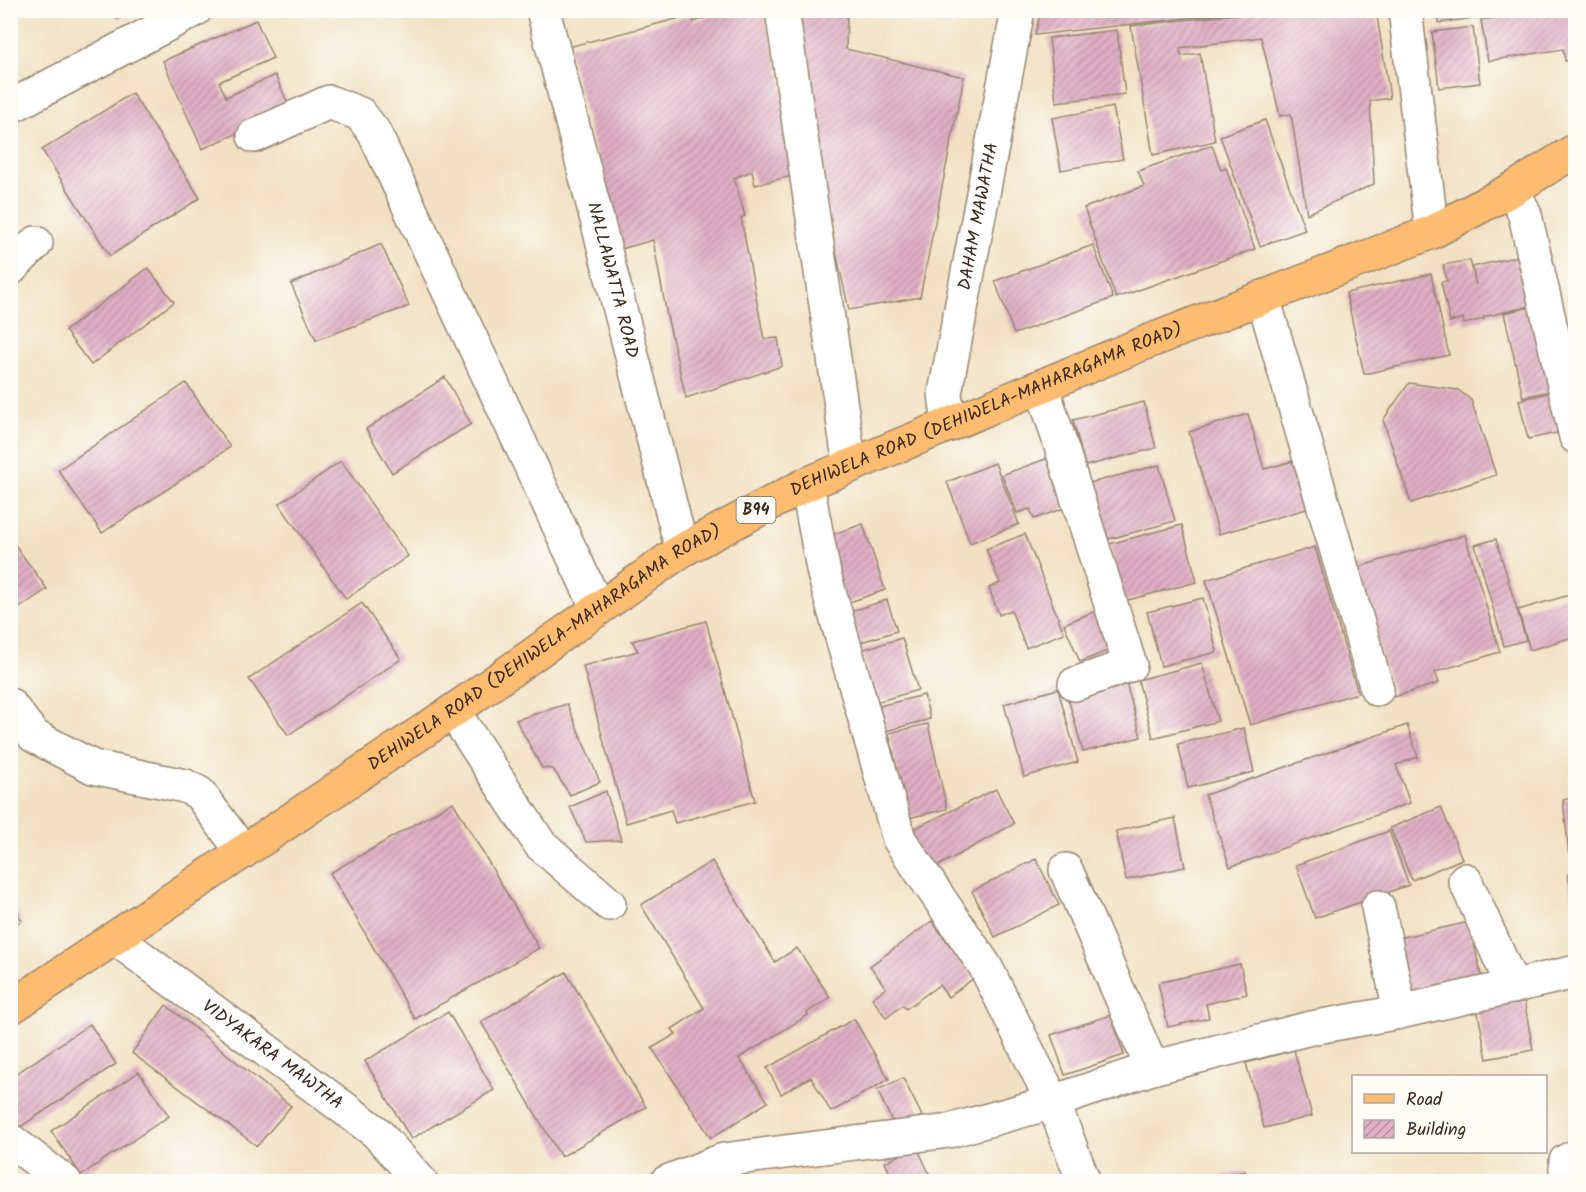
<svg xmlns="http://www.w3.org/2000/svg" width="1586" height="1192" font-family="Kalam,sans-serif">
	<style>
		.building { fill: url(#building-hatch) }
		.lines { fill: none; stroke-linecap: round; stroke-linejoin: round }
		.minor-casing { stroke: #968570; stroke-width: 36 }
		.major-casing { stroke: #968570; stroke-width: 36 }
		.minor { stroke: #fff; stroke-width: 33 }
		.major { stroke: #fdbc70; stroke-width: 33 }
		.labels { text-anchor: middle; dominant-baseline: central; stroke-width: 5; stroke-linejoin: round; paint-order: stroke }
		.shield { fill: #fdfcf7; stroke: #75695f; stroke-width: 1.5 }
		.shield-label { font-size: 16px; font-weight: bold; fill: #3b2a1e }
		.street-label { font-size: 18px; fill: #3b2a1e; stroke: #fdfcf7 }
	</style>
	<defs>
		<pattern id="building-hatch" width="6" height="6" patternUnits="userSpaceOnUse" patternTransform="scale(1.5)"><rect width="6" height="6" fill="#e0afc5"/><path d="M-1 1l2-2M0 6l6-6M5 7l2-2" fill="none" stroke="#b78f9f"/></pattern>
	</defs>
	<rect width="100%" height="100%" fill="#fdfcf7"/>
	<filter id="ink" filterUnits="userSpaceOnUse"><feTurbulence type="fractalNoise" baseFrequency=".0167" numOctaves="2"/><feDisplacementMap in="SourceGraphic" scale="12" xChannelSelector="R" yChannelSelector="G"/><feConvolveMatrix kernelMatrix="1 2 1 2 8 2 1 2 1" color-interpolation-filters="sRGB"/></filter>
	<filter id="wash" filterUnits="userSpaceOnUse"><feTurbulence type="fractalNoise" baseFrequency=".008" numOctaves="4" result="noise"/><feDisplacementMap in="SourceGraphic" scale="24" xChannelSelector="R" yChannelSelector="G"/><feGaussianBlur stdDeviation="1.35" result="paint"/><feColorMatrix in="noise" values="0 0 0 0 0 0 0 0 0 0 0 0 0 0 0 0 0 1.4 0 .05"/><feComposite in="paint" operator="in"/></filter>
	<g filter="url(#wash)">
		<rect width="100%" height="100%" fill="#f2e0c2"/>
		<g id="blocks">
			<g class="building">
				<path d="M114 10H133L118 19Z"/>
				<path d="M712 10H764L804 173 755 185 752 171 734 178 745 216 741 218 764 339 778 338 782 366 686 398 667 316 653 240 621 249 568 47 692 15 694 22 713 15Z"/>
				<path d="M790 10H847L846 49 964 77 920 297 849 310 788 39Z"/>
				<path d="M1041 10H1239V12L1035 35Z"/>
				<path d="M1271 10H1376L1390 98 1370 101 1374 184 1307 214 1291 114 1280 116 1261 37 1180 48 1181 56 1200 53 1215 141 1153 155 1131 26Z"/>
				<path d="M1438 10H1495V15L1439 23Z"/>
				<path d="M1543 10H1576V59L1565 61 1563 49 1488 61 1481 20Z"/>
				<path d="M256 20 273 58 219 82 226 97 275 75 291 110 202 149 163 61Z"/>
				<path d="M1473 27 1480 83 1439 88 1432 32Z"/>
				<path d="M1117 30 1125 94 1056 102 1049 38Z"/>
				<path d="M132 93 200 198 110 256 42 150Z"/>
				<path d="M1113 107 1123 159 1061 170 1052 118Z"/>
				<path d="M1265 120 1305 230 1260 246 1220 136Z"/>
				<path d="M1212 145 1221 170 1226 168 1255 249 1116 298 1084 208 1144 186 1138 171Z"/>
				<path d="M381 244 409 306 316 340 291 284Z"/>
				<path d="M1093 245 1113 298 1014 334 995 281Z"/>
				<path d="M1519 256 1531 306 1483 317 1484 319 1464 324 1463 318 1450 322 1441 282 1447 281 1443 265 1470 260 1476 285 1472 267Z"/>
				<path d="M148 268 174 302 91 365 65 331Z"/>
				<path d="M1431 274 1449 355 1364 374 1346 293Z"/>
				<path d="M1535 306 1554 390 1523 397 1504 313Z"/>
				<path d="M445 377 471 424 392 473 366 429Z"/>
				<path d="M186 383 230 447 102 533 58 470Z"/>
				<path d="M1409 383 1458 390 1471 400 1496 475 1411 503 1383 420Z"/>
				<path d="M1553 392 1562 432 1528 439 1519 400Z"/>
				<path d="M1144 402 1156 448 1085 466 1073 420Z"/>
				<path d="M1248 414 1264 469 1297 460 1310 508 1219 534 1189 432Z"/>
				<path d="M1051 457 1070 506 1034 519 1030 509 1017 513 1002 475Z"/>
				<path d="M341 461 408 556 346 599 279 504Z"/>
				<path d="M995 463 1019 524 970 543 947 482Z"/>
				<path d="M1159 465 1175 521 1102 541 1086 484Z"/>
				<path d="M863 524 885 590 844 604 822 538Z"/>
				<path d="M1182 525 1197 582 1124 601 1109 544Z"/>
				<path d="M1025 534 1064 633 1026 648 1011 610 999 615 989 588 1000 583 986 549Z"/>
				<path d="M1465 535 1500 652 1435 672 1439 683 1394 697 1355 568Z"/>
				<path d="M10 538 47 589 10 614Z"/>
				<path d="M1496 539 1526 640 1504 646 1475 545Z"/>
				<path d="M1315 547 1358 693 1250 725 1206 580Z"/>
				<path d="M1576 593V636L1530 650 1518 610Z"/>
				<path d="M1203 598 1217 652 1161 666 1147 612Z"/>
				<path d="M887 600 897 631 858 643 848 612Z"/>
				<path d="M362 603 401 659 288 735 249 679Z"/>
				<path d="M1101 609 1117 647 1080 662 1064 624Z"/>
				<path d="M706 621 755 801 675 823 671 810 626 823 583 666 638 651 632 641Z"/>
				<path d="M902 638 918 690 876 702 861 650Z"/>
				<path d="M1202 663 1218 721 1153 738 1138 680Z"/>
				<path d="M1125 679 1141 737 1083 752 1067 694Z"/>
				<path d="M1058 689 1078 762 1024 777 1004 704Z"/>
				<path d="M924 695 930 719 886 731 879 706Z"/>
				<path d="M567 704 600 782 570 795 553 769 542 768 516 720Z"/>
				<path d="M928 724 947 809 908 818 889 733Z"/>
				<path d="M1407 725 1418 757 1396 765 1410 803 1230 867 1205 795Z"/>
				<path d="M1244 728 1254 772 1188 788 1178 744Z"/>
				<path d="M996 789 1014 824 929 871 907 832Z"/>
				<path d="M606 791 621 840 586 842 570 807Z"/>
				<path d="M1576 797V853L1569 854 1563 800Z"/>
				<path d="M453 802 539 948 415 1019 330 873Z"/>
				<path d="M1441 807 1462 859 1412 880 1390 828Z"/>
				<path d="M1175 818 1185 867 1126 880 1116 831Z"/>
				<path d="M1389 831 1409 885 1315 918 1296 865Z"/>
				<path d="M1036 859 1059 905 995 937 972 891Z"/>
				<path d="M712 861 775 962 797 948 830 997 807 1013 808 1015 739 1058 768 1102 711 1138 652 1048 676 1034 672 1029 704 1008 641 905Z"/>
				<path d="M1576 872V905H1574L1568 874Z"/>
				<path d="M10 902 22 920 10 928Z"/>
				<path d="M932 921 974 978 948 997 939 985 906 1009 903 1005 886 1018 872 998 886 988 870 966Z"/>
				<path d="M1469 922 1482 979 1402 996 1390 940Z"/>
				<path d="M1240 964 1247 994 1206 1004 1209 1018 1168 1027 1158 983Z"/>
				<path d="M566 972 646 1107 561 1157 481 1022Z"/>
				<path d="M1523 994 1533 1050 1487 1059 1476 1003Z"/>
				<path d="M166 1005 291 1106 257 1146 132 1053Z"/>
				<path d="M448 1012 494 1090 411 1139 365 1061Z"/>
				<path d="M1111 1015 1124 1055 1065 1075 1051 1035Z"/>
				<path d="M854 1019 889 1079 831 1112 811 1077 781 1094 767 1068Z"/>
				<path d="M90 1024 116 1064 11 1133 10 1078Z"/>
				<path d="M1294 1050 1312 1116 1264 1128 1246 1063Z"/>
				<path d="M139 1072 169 1116 81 1175 51 1131Z"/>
				<path d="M903 1078 922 1116 896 1129 877 1090Z"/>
				<path d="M917 1147 933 1182H894L885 1162Z"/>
				<path d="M1245 1171 1247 1182H1203V1181Z"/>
			</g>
		</g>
	</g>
	<g filter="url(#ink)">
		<use href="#blocks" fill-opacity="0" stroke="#968570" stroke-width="1.5"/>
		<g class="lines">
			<defs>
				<g id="minor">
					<path id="s1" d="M543 10 682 550"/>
					<path d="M782 10 850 466"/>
					<path d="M1405 10 1432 232"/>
					<path d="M10 107 195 10"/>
					<path d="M254 136 329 102 360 114 374 132 598 609"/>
					<path d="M1513 189 1525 215 1576 437"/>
					<path d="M10 269 36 243"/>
					<path d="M1263 297 1377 689"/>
					<path d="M1042 386 1130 665 1075 684"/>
					<path id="s2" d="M949 425 945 393 1018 10"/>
					<path d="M807 484 824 574 899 839 985 966 1053 1102 1084 1182"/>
					<path d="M10 705 34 736 93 767 185 786 199 793 243 852"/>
					<path d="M453 711 540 844 609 904"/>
					<path d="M1066 870 1152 1068"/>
					<path d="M1465 880 1513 987"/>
					<path d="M1378 907 1400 1012"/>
					<path id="s3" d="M115 938 376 1132 421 1182"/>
					<path d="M10 1140 65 1182"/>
					<path d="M667 1182 723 1160 949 1131 1053 1102 1152 1068 1311 1028 1400 1012 1576 972"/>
					<path d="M1566 1182V1161L1576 1156"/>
				</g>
				<g id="major">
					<path id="s4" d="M10 1008 453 711 682 550 807 484 1142 344 1432 232 1513 189 1576 150"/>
				</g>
			</defs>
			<use href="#minor" class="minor-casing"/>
			<use href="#major" class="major-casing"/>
			<use href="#minor" class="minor"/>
			<use href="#major" class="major"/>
		</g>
	</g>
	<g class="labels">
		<rect class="shield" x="736.5" y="497" width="39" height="26" rx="4.5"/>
		<g class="shield-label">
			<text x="756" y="510">B94</text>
		</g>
		<g class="street-label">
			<text stroke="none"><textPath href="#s2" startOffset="212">DAHAM MAWATHA</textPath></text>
			<text stroke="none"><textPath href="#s1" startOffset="279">NALLAWATTA ROAD</textPath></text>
			<text stroke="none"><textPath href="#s4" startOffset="1149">DEHIWELA ROAD (DEHIWELA-MAHARAGAMA ROAD)</textPath></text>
			<text stroke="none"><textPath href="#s4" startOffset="645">DEHIWELA ROAD (DEHIWELA-MAHARAGAMA ROAD)</textPath></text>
			<text stroke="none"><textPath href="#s3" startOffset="196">VIDYAKARA MAWTHA</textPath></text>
		</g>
	</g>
	<rect width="1586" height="1192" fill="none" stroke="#fdfcf7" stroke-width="36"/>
	<rect x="1352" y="1075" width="195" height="78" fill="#fdfcf7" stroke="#afa8a0" stroke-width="1.5"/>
	<rect x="1364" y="1094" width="30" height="9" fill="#fdbc70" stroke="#afa8a0" stroke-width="1.5"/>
	<text x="1406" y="1105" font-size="18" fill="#3b2a1e">Road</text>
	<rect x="1364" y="1120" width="30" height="18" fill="url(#building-hatch)" stroke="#afa8a0" stroke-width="1.5"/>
	<text x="1406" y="1135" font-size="18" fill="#3b2a1e">Building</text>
</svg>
